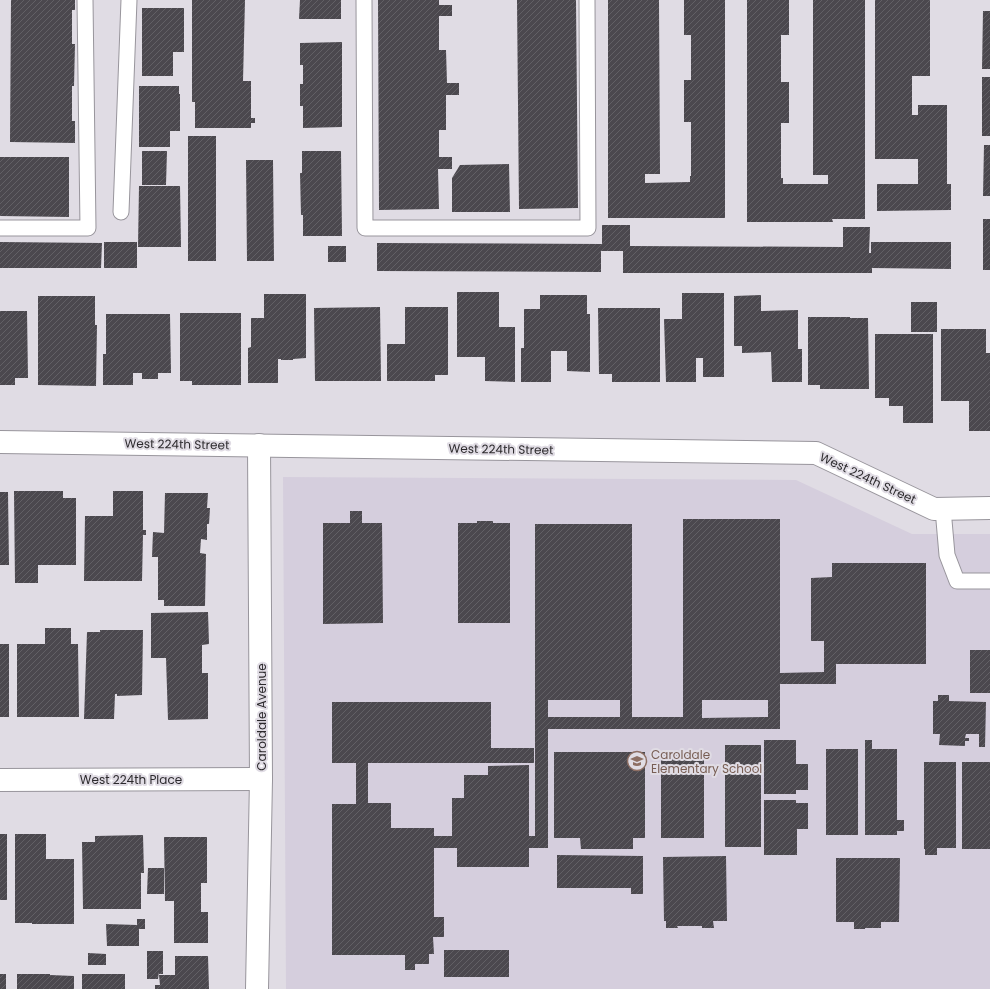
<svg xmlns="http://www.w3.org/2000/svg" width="990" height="989" font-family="Poppins,sans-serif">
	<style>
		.built { fill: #d5cedd }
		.building { fill: url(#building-hatch); fill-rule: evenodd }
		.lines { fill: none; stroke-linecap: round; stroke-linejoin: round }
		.lane-casing { stroke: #98959c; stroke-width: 17 }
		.street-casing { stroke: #98959c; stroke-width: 24 }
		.lane { stroke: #fff; stroke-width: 15 }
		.street { stroke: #fff; stroke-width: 22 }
		.labels { text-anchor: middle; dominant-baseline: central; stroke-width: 4; stroke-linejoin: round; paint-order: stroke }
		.street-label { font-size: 12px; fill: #2c2a2d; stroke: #e0dce4 }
		.education-label { font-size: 12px; fill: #785e54; stroke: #e0dce4; text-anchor: start }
	</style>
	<defs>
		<pattern id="building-hatch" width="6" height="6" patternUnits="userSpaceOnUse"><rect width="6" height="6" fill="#4b484e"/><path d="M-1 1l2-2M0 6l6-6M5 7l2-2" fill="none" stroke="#626065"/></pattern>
	</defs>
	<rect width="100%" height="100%" fill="#e0dce4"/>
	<path class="built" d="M283 477 796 480 912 534H990V989H286Z"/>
	<g class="building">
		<path d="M11 0H75V10H72V44H75L74 86H72V121H75V143L10 142Z"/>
		<path d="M192 0H245L243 81H251V118H255V123H251V128H195V102H192Z"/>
		<path d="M300 0H341V19H299Z"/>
		<path d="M378 0H439V5H452V16H439V50H446L447 83H459V95H446V130H439V157H452V169H438L439 209 379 210Z"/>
		<path d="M517 0H576L578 208 519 209Z"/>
		<path d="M608 0H659L660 174H645V183L690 182V176H691V122H684V80H691V35H684V0H725V218H608Z"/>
		<path d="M747 0H789V35H781V82H789V123H781V178H783V184H828V175H813V0H865V219H832L833 222H747Z"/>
		<path d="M875 0H930V76H912V115H918V105H947V184H951V210L877 211V184H918V159H875Z"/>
		<path d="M142 8H184V52H173V76H142Z"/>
		<path d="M983 11H990V69H982Z"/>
		<path d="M342 42V127L303 128V106H300V84H303V65H300V43Z"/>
		<rect x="982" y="77" width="8" height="59"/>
		<path d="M139 86H179V94H180V131H170V147H139Z"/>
		<rect x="188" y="136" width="28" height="125"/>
		<path d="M984 145H990V196H983Z"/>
		<path d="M142 151H167L166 185H142Z"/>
		<path d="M302 151H341L342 236H303V215H301L300 173H302Z"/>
		<path d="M0 157H69V217L0 216Z"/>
		<path d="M246 160H273L274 261H247Z"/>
		<path d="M509 164 510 212H452V178L460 165Z"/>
		<path d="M139 186H180L181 247H138Z"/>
		<rect x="983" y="219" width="7" height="51"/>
		<path d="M602 225H630V246L843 247V227H870L869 253H871V242H951V269L872 268V273H623V251H601V272L377 271V243L602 244Z"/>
		<path d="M0 242 102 243 101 268H0Z"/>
		<rect x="104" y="242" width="33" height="26"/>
		<rect x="328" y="246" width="18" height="16"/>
		<path d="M457 292H499V327H515V382L485 381V357H457Z"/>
		<path d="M682 293H724V377H703V358H696V382H666L664 319H682Z"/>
		<path d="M264 294H306V358L293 359V360H281V359H278V383H248V348L251 347V318H264Z"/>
		<path d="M540 295H587V314H590V372L567 371V351H551V382H521V348H524V309H540Z"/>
		<path d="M761 295V311L798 310V349H802V382H772L771 352 742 353V346H734V296Z"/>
		<path d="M38 296H95V325H97L96 386 38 385Z"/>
		<rect x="911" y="302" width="26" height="30"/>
		<path d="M380 307 381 381H315L314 308Z"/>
		<path d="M405 307H448V375H435V381H387V344H405Z"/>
		<path d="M598 308H660V382H612V374H599Z"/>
		<path d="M0 311H27L28 378H15V385H0Z"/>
		<path d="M180 313H241V385H192V381H180Z"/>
		<path d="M106 314H170L171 373H158V379H142V373H133V385H103V354H106Z"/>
		<path d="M808 317H850V318H868L869 389H820V385H808Z"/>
		<path d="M941 329H986V353H990V431H969V401H941Z"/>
		<path d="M875 334H933V423H903V406H889V398H875Z"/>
		<path d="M14 491H63V498H76V565H38V583H15Z"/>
		<path d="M113 491H143V530H146V535H143L142 581H84L85 516H113Z"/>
		<path d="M0 492H8L9 565H0Z"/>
		<path d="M165 493H208L207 508H210L209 524H207V540L201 539 200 553 206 554 205 606H164V600H158V557H152L153 532 164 533Z"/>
		<path d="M350 511H362V523H382L383 623 323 624V523H350Z"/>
		<path d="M683 519H780V673L824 672V641H811V578L832 577V563H926V664H836V684H780V729H548V848H529V867H457V848H434V917H444V937H433L434 954H429V964H415V970H405V955H332V804H356V763H332V702H491V748H534V763H368V803H391V828H434V836H452V798H464V775H488V766L529 765V836H535V524H632V717H683ZM548 700H620V717H548ZM702 700H768V717L702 718Z"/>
		<path d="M477 521H493V523H510V623H458V523H477Z"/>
		<path d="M208 612 209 644 202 645V673H208V719L168 720 166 658H151V613Z"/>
		<path d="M45 628H71V644H78L79 717H17V644H45Z"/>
		<path d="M100 630H143L142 695 117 696V694H115L114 719H84L87 632H100Z"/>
		<rect x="0" y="644" width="9" height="73"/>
		<rect x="970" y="650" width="20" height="43"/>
		<path d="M938 695H949V701L986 702 985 747H979V734H966L965 738H969V741H965V746L939 745 940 734H933V701H938Z"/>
		<path d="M764 740H796V764H808V790H796V794H764Z"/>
		<path d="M865 740H872V749H897V820H904V831H897V835H865Z"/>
		<rect x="725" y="745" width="36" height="102"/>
		<rect x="826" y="749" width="32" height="86"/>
		<path d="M554 752H645V838H633V849H581L580 838H554Z"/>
		<rect x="661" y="752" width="43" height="86"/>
		<path d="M924 762H956V848H937V855H925V849H924Z"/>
		<rect x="962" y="762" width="28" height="87"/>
		<path d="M764 800H796V803H808V829H797V855H764Z"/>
		<rect x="0" y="834" width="7" height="66"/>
		<path d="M15 834H46V859H74V924H32V923H15Z"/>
		<path d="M143 835 144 873H141V909H83L82 842H95V836Z"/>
		<path d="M164 837H207V883H201V912H208V943H174V901H165Z"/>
		<path d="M557 855 643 856V894H631V888H557Z"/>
		<path d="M726 856 727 921H713L714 928H702V926H677L678 928H666V921H664L663 857Z"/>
		<path d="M836 858H900L899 922H881V928H865V929H854V922H836Z"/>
		<path d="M148 868H164V894H147Z"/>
		<path d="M137 919H145V929H139V946H107L106 924 137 925Z"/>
		<rect x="444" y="950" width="65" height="27"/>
		<path d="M147 951H163V974H159V972L158 979H147Z"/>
		<path d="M88 953 106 954V965H88Z"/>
		<path d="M175 956H208L209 989H155V985H160L159 975H175Z"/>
		<rect x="0" y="974" width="6" height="15"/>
		<path d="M17 974H50V975L74 976V989H17Z"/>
		<rect x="82" y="974" width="43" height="15"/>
	</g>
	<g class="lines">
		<defs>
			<g id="lane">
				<path d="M364 0 365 228H588L587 0"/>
				<path d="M121 212 129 0"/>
				<path d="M0 228H88L85 0"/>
				<path d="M943 509 947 555 957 581H990"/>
			</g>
			<g id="street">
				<path d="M0 442 816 453 934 509 990 508"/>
				<path d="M0 780 261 779"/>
				<path d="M257 989 261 779 259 445"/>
			</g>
		</defs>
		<use href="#lane" class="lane-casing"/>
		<use href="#street" class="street-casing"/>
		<use href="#lane" class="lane"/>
		<use href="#street" class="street"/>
	</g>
	<defs>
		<symbol id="school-ring" viewBox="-11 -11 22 22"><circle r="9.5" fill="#e0dce4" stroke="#8d6e63" stroke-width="1.5"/><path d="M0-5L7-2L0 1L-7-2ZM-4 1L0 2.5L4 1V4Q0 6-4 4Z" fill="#8d6e63"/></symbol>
	</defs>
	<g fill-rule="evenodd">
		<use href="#school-ring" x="626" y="750" width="22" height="22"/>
	</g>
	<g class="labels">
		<g class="street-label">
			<text transform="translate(177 444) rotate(1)">West 224th Street</text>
			<text transform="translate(501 449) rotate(1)">West 224th Street</text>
			<text transform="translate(868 478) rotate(25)">West 224th Street</text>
			<text transform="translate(261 717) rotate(-90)">Caroldale Avenue</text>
			<text x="131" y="779">West 224th Place</text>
		</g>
		<g class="education-label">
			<text x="651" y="754">Caroldale<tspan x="651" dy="14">Elementary School</tspan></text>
		</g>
	</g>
</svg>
